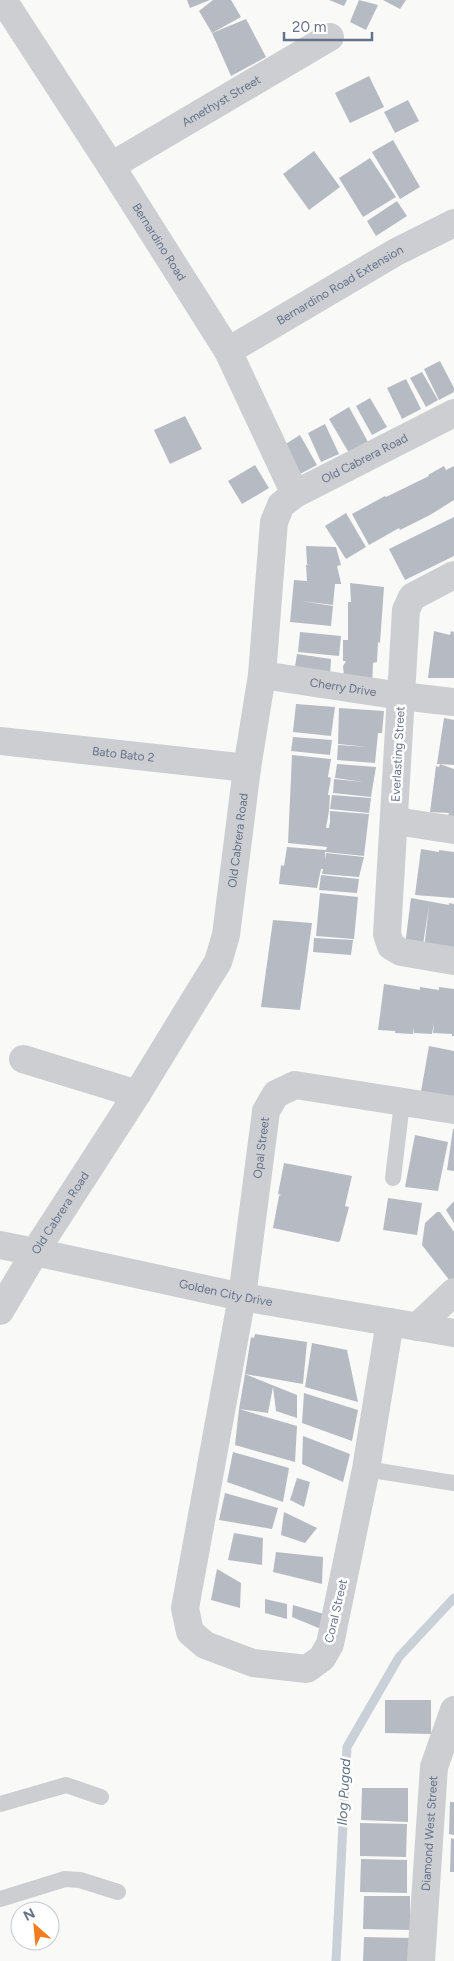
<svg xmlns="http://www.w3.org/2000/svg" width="454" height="1961" font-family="Figtree,sans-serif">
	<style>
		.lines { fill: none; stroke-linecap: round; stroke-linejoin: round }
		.stream { stroke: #c9d0d7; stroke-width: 9 }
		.building { fill: #b6bbc3 }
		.service { stroke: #ccced2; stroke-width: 16 }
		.minor { stroke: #ccced2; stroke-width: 28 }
		.tertiary { stroke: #ccced2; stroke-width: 28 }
		.labels { text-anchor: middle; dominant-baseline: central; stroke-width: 5; stroke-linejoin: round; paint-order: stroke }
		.street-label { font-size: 12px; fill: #66728a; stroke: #fff }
		.water-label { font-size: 14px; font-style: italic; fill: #627485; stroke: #fff }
	</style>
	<rect width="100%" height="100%" fill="#f9f9f7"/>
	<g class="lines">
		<path class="stream" d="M336 1961 347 1747 399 1657 454 1598"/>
	</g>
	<g class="building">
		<path d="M187 0H210L190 8Z"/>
		<path d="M213 0H231L241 17 212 33 199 11Z"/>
		<path d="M329 0H347L344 6Z"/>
		<path d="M359 0 378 5 366 30 350 22Z"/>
		<path d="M383 0H406L400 9Z"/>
		<path d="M246 19 266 57 231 76 212 33Z"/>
		<path d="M369 76 384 107 350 123 335 93Z"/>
		<path d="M408 100 419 121 395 133 384 112Z"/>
		<path d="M393 140 420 187 400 199 372 152Z"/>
		<path d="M314 151 340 187 309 210 283 174Z"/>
		<path d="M370 158 396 197 363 217 339 178Z"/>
		<path d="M397 201 407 216 376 236 367 221Z"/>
		<path d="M440 361 454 388V392L439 400 424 369Z"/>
		<path d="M422 372 438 400 426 407 410 378Z"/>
		<path d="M406 379 421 409 402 419 387 388Z"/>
		<path d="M370 398 387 427 372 435 356 406Z"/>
		<path d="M349 407 368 442 349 453 329 419Z"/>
		<path d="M185 416 202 449 170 464 154 430Z"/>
		<path d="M325 424 339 454 321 462 308 433Z"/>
		<path d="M300 435 317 465 300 474 284 445Z"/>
		<path d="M255 465 269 488 242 504 228 481Z"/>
		<path d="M444 466 446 470 454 466V500L430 515 400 530 399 528 369 545 352 514 385 496 386 497 429 476 428 475Z"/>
		<path d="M346 513 366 547 346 559 325 526Z"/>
		<path d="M454 517V556L405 580 389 549Z"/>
		<path d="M306 546 336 547 341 565 337 566 341 583V584H335L333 605 301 601 333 606 331 626 290 622 294 580 307 581 306 565 309 564H307Z"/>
		<path d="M350 583 384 587 380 643 378 642 377 662 373 663 372 688 345 686 343 666 346 661H343V640H348V602H351Z"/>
		<path d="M434 631 450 635 451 631 454 632V678H428Z"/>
		<path d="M300 632 341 636 339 656 298 652Z"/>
		<path d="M297 654 331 659 330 677 294 673Z"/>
		<path d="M296 704 335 707 331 736 293 732Z"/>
		<path d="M339 708 384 711 382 733H378L375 763 337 760 338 745 368 747 338 744Z"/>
		<path d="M444 718 454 720V765L440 764 454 769V816H448L449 813 430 812 436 766 439 767 440 764H437Z"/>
		<path d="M293 737 332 740 330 755 291 751Z"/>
		<path d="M292 755 331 759 328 777 331 778 328 795H330L329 811 326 828H329L327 837 330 822V811L369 814 364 856 325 852V860L326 853 364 857 359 877 322 874 323 869H321L317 888 279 884 281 865 284 866 287 847 326 850 327 847 288 843Z"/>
		<path d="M337 764 376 767 371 797 333 793 334 779 364 782 335 778Z"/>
		<path d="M332 795 371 798 369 813 330 809Z"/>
		<path d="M421 849 439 852V850L454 852V898L415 895Z"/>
		<path d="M321 875 359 879 357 893 319 890Z"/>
		<path d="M320 893 358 897 354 939 316 936Z"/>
		<path d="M411 898 449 905V903L454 904V950L424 949 429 905 423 945H405Z"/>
		<path d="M273 920 312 923 300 1010 261 1007Z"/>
		<path d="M314 938 353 940 351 955 313 952Z"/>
		<path d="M384 984 420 990V987L439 990V987L454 989V1036H452V1034L433 1033 434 1022 432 1034 414 1033V1027L413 1034 395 1033V1031L378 1030Z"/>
		<path d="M429 1046 454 1051V1097H420Z"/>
		<path d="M453 1129H454V1171L447 1170Z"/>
		<path d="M415 1135 448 1142 438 1191 405 1187Z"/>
		<path d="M284 1163 352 1176 345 1206 349 1207 340 1241 338 1242 273 1228 279 1196 281 1195 278 1194Z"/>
		<path d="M388 1198 422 1203 417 1235 383 1230Z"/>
		<path d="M454 1201V1223L446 1210Z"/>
		<path d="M437 1212H440L454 1232V1279L450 1281 422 1245 425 1223Z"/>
		<path d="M255 1334 307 1342 303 1384 245 1374 251 1337 254 1338Z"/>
		<path d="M312 1343 347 1350 358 1402 305 1387Z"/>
		<path d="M245 1374 297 1395V1418L276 1411 273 1387 268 1413 239 1409 297 1426 295 1462 235 1445 239 1409Z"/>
		<path d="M304 1393 358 1410 352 1441 302 1423Z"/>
		<path d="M303 1436 350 1454 343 1482 302 1464Z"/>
		<path d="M233 1452 289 1468 283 1502 227 1482Z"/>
		<path d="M297 1478 310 1482 304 1507 290 1500Z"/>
		<path d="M225 1493 278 1508 272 1529 219 1520Z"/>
		<path d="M284 1512 317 1528 305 1543 281 1535Z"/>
		<path d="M234 1533 263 1538 262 1565 228 1560Z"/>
		<path d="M276 1552 323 1557 322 1584 273 1572Z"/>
		<path d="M217 1569 241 1583 240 1608 211 1600Z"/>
		<path d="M265 1599 287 1604V1619L265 1613Z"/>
		<path d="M293 1605 324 1614 321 1629 292 1617Z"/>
		<path d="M385 1700H431V1734L385 1733Z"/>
		<path d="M362 1788H408V1822L361 1820Z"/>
		<path d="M450 1802H454V1835L449 1834Z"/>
		<path d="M360 1823 407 1824 406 1857 360 1856Z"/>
		<path d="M451 1838 454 1839V1872H450Z"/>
		<path d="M361 1859 407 1860V1893L360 1892Z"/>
		<path d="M364 1896H410V1930L363 1929Z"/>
		<path d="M364 1937 410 1938 409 1961H363Z"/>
	</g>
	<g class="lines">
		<g class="service">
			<path d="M393 1178 402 1103"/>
			<path d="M366 1469 454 1483"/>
			<path d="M0 1804 66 1785 101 1797"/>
			<path d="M0 1899 65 1879 80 1880 118 1892"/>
		</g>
		<g class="minor">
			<path id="s1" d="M3 0 111 166 228 351 295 494"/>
			<path id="s2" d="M111 166 330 37"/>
			<path id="s3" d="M228 351 396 252 454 223"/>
			<path d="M454 575 412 597 406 610 387 934 391 946 401 952 454 961"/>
			<path id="s4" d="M262 675 401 696 454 702"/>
			<path id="s5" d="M0 741 247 768"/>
			<path d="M395 821 454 830"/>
			<path d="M23 1059 137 1094"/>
			<path id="s6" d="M35 1252 242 1297 454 1333"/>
			<path id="s7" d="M390 1322 366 1469 330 1644 322 1658 307 1669 253 1663 205 1645 190 1632 185 1608 242 1297 266 1111 276 1094 295 1085 454 1110"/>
			<path d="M417 1327 454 1292"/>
			<path id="s8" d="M421 1961 434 1767 454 1710"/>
		</g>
		<g class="tertiary">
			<path d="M0 1245 35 1252"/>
			<path id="s9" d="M0 1311 35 1252 137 1094 203 986 218 962 226 935 247 768 262 675 274 522 281 505 295 494 454 413"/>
		</g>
	</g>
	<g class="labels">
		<g class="street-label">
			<text stroke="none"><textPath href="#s2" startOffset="128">Amethyst Street</textPath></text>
			<text stroke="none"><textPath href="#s1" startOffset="288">Bernardino Road</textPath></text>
			<text stroke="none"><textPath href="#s3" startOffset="130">Bernardino Road Extension</textPath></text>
			<text stroke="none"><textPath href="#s9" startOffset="970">Old Cabrera Road</textPath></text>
			<text stroke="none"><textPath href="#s4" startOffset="82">Cherry Drive</textPath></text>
			<text stroke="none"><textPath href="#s5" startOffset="124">Bato Bato 2</textPath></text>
			<text transform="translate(398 754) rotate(-87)">Everlasting Street</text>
			<text stroke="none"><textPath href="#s9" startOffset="535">Old Cabrera Road</textPath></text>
			<text stroke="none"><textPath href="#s7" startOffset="979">Opal Street</textPath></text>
			<text stroke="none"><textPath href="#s9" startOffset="115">Old Cabrera Road</textPath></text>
			<text stroke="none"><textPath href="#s6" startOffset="195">Golden City Drive</textPath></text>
			<text transform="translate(336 1611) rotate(-77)">Coral Street</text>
			<text stroke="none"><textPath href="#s8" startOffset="128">Diamond West Street</textPath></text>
		</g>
		<g class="water-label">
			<text transform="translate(344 1792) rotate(-87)">Ilog Pugad</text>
		</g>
	</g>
	<g transform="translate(35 1926) rotate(333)"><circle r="24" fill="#ffffff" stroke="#c2c7d0"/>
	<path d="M0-4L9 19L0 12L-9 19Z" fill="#f17d20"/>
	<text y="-8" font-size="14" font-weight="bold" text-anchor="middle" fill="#66728a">N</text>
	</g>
	<path d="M284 32v8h88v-8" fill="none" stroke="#66728a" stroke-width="2.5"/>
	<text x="292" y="32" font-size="15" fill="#66728a" stroke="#ffffff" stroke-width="4" paint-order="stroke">20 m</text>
</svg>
